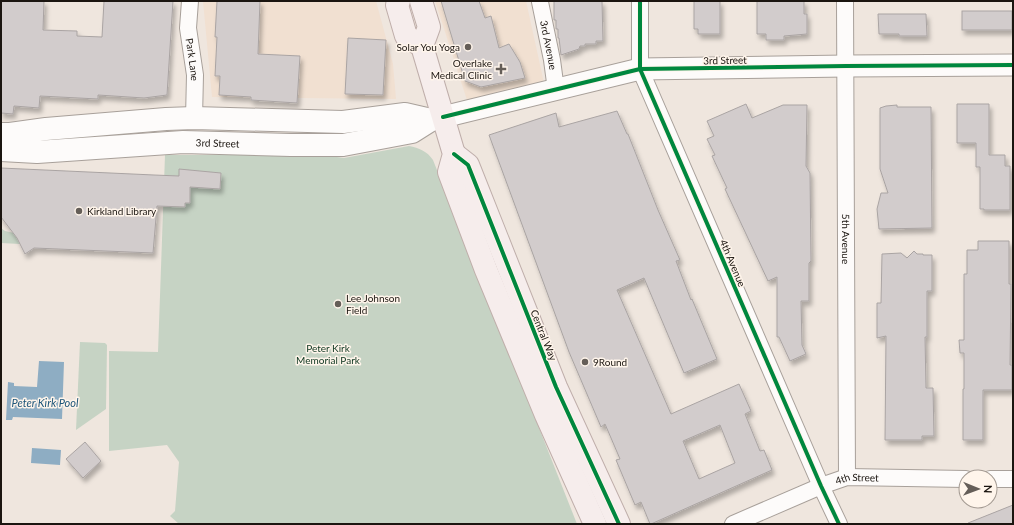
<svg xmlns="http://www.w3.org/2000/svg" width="1014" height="525" font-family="Lato,sans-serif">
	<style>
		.built { fill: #f1e0d1 }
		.green { fill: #c6d3c4 }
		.water { fill: #8eadc3 }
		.building { fill: #d2cccc; stroke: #aaa4a3; fill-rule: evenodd; filter: url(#shadow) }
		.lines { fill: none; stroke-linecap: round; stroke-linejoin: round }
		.minor-casing { stroke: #a8a09a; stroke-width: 18 }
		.tertiary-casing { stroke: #a8a09a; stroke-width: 23 }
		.secondary-casing { stroke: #a8a09a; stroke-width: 24 }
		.primary-casing { stroke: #bfaeaa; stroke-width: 24 }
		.minor { stroke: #fdfbfa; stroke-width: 16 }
		.tertiary { stroke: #fdfbfa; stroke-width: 21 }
		.secondary { stroke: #fdfbfa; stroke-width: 22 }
		.primary { stroke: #f6edec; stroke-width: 22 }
		.cycleway-casing { stroke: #fff5eb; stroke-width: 6 }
		.cycleway { stroke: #00873e; stroke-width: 4 }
		.poi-dot { fill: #655e58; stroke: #fff5eb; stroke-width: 1.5 }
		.labels { text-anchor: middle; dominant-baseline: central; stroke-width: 3; stroke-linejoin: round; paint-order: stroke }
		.street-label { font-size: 10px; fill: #1b1510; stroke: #fff5eb }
		.poi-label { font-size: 10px; fill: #1b1510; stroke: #fff5eb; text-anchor: start }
		.park-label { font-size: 10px; fill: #0c351e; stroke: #fff5eb }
		.water-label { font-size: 11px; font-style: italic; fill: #1c5478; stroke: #fff5eb }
	</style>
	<defs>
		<filter id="shadow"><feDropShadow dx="2.5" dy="4.5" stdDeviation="2" flood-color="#0004"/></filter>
	</defs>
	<rect width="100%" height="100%" fill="#efe6de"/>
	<g class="built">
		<path d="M203 1H376L393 64 396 99 212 97Z"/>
		<path d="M435 1H526L544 83 467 100Z"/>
	</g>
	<g class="green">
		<path d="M409 146C419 148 427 151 433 160L577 524H179L170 516 175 511 179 462 167 445 109 451V351L158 352 165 155H323L344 158Z"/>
		<path d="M1 228 5 231 14 233 20 244 1 243Z"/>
		<path d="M80 342 105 343 107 345 106 409 76 430Z"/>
	</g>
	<g class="water">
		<path d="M39 361 64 362 62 419 13 417 12 420H6L8 382 14 383V386L37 387Z"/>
		<path d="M32 448 61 450 60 465 31 463Z"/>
	</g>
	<g class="building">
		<path d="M1 1H44L43 30 77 31V36L102 37 104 1H173L167 95 144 98 98 95V99L40 96 39 108 14 106 13 114 1 113Z"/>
		<path d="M217 1H260L258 54 300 56 297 103 251 100V97L219 95 220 76H215L217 37H215Z"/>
		<path d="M441 1H479L485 18 491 16 499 48 509 44 520 62 525 78 481 87 465 81Z"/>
		<path d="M554 1H602L603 41H596V44H585V46H580L579 49 561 55 559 38H558V29H556V20H554Z"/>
		<path d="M694 1H720V34H698V29H694Z"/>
		<path d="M757 1H804V14H807V34L784 36V40H766V34H757Z"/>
		<rect x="962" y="11" width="50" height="19"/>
		<path d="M878 14H926L927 36H899V34H879Z"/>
		<path d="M348 38 386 40 383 95 345 94Z"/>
		<path d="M746 104 752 118 783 105H807L806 166 810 173 811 261 809 263V301H801L802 345 806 354 790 361 779 337H777V277L768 281 725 189 727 188 712 156 715 155 707 139 714 136 707 121Z"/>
		<path d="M957 104H989V155H1005V166H1010V210H984V209H980V167H976V143H957Z"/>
		<path d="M897 105V107H931L932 228 879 229 877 209 881 193H888L880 169V108L886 106Z"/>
		<path d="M617 111 627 134H628L658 210 680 260 676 261 691 300 692 299 717 359 684 373 644 278 617 290 671 414 739 384 751 411 745 414 760 451 764 450 772 470 651 524H650L641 502 635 505 616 460 620 459 605 424 601 427 569 352 489 135 556 113 559 127ZM720 425 735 463 699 479 683 441Z"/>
		<path d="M1 168 154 175 179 176V169L221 173 220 189 190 187V203H185V207L157 206 153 253 34 248 25 254 17 238 1 217Z"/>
		<path d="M978 241H1009V284H1011L1010 365H1012V390H983V440H963V389H964V353H960L959 340H964V274H967V250H978Z"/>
		<path d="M914 251 917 254H923V255H932V291H927V337H925L926 388H933L934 436H922V440H885L886 336 877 338V303H881L882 254 901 253 907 258Z"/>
		<path d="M85 442 101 461 83 478 66 459Z"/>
		<path d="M1013 505V524H968V523Z"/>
	</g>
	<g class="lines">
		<defs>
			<g id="minor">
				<path id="s1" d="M190 1 188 28 195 75 194 118"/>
				<path d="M640 1V69L821 486 839 524"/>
				<path id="s2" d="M845 1 847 477"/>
				<path id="s3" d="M540 2 552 60 556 90"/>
				<path d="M990 479H1013"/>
				<path id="s4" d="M733 524 821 486 847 477 966 479"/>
			</g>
			<path id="tertiary" d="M443 117 640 69 846 66 1013 65"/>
			<g id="secondary">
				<path d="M1 134H10L46 129 166 119 194 118 343 122 405 114 431 120"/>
				<path id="s5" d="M1 150 37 152 183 142 291 145H343L412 132 431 120 443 117"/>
			</g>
			<g id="primary">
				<path d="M399 1 397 5 406 36 422 46"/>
				<path d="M421 1 429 27 422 46 454 154 449 172 486 270 546 415 595 524"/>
				<path d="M454 154 468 165 556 387 619 524"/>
			</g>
		</defs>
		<use href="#minor" class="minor-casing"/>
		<use href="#tertiary" class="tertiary-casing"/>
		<use href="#secondary" class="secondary-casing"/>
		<use href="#primary" class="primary-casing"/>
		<use href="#minor" class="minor"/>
		<use href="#tertiary" class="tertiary"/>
		<use href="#secondary" class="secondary"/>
		<use href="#primary" class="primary"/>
		<defs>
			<g id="cycleway">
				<path d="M640 1V69L821 486 839 524"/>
				<path d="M443 117 640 69 846 66 1013 65"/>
				<path d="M454 154 468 165 556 387 619 524"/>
			</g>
		</defs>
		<use href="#cycleway" class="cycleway-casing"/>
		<use href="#cycleway" class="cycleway"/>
	</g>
	<g class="poi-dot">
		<circle cx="468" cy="47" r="4"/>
		<path d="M499 63h4v4h4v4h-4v4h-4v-4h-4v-4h4z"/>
		<circle cx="79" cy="211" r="4"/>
		<circle cx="338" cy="304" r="4"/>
		<circle cx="585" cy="362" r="4"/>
	</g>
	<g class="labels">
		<g class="street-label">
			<text stroke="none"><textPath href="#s3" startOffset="44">3rd Avenue</textPath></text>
			<text stroke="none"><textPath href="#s1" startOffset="59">Park Lane</textPath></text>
			<text transform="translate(725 60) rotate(-1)">3rd Street</text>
			<text stroke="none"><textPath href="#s5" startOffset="217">3rd Street</textPath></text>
			<text stroke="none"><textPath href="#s2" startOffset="238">5th Avenue</textPath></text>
			<text transform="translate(733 263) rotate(67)">4th Avenue</text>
			<text transform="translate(544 335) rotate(68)">Central Way</text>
			<text stroke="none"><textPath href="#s4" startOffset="133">4th Street</textPath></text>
		</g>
		<g class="poi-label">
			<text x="460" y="47" text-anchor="end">Solar You Yoga</text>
			<text x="492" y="63" text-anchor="end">Overlake<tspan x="492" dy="12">Medical Clinic</tspan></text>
			<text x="87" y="211">Kirkland Library</text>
			<text x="346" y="298">Lee Johnson<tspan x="346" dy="12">Field</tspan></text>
			<text x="593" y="362">9Round</text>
		</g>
		<g class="park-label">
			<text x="328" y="348">Peter Kirk<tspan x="328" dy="12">Memorial Park</tspan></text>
		</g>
		<g class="water-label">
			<text x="45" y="402">Peter Kirk Pool</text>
		</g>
	</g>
	<rect width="1014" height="525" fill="none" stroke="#1b1510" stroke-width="4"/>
	<g transform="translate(978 489) rotate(91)"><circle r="19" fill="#fff5eb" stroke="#a49b93"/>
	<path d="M0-3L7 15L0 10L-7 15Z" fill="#655e58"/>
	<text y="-6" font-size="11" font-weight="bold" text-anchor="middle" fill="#1b1510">N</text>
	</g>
</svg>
